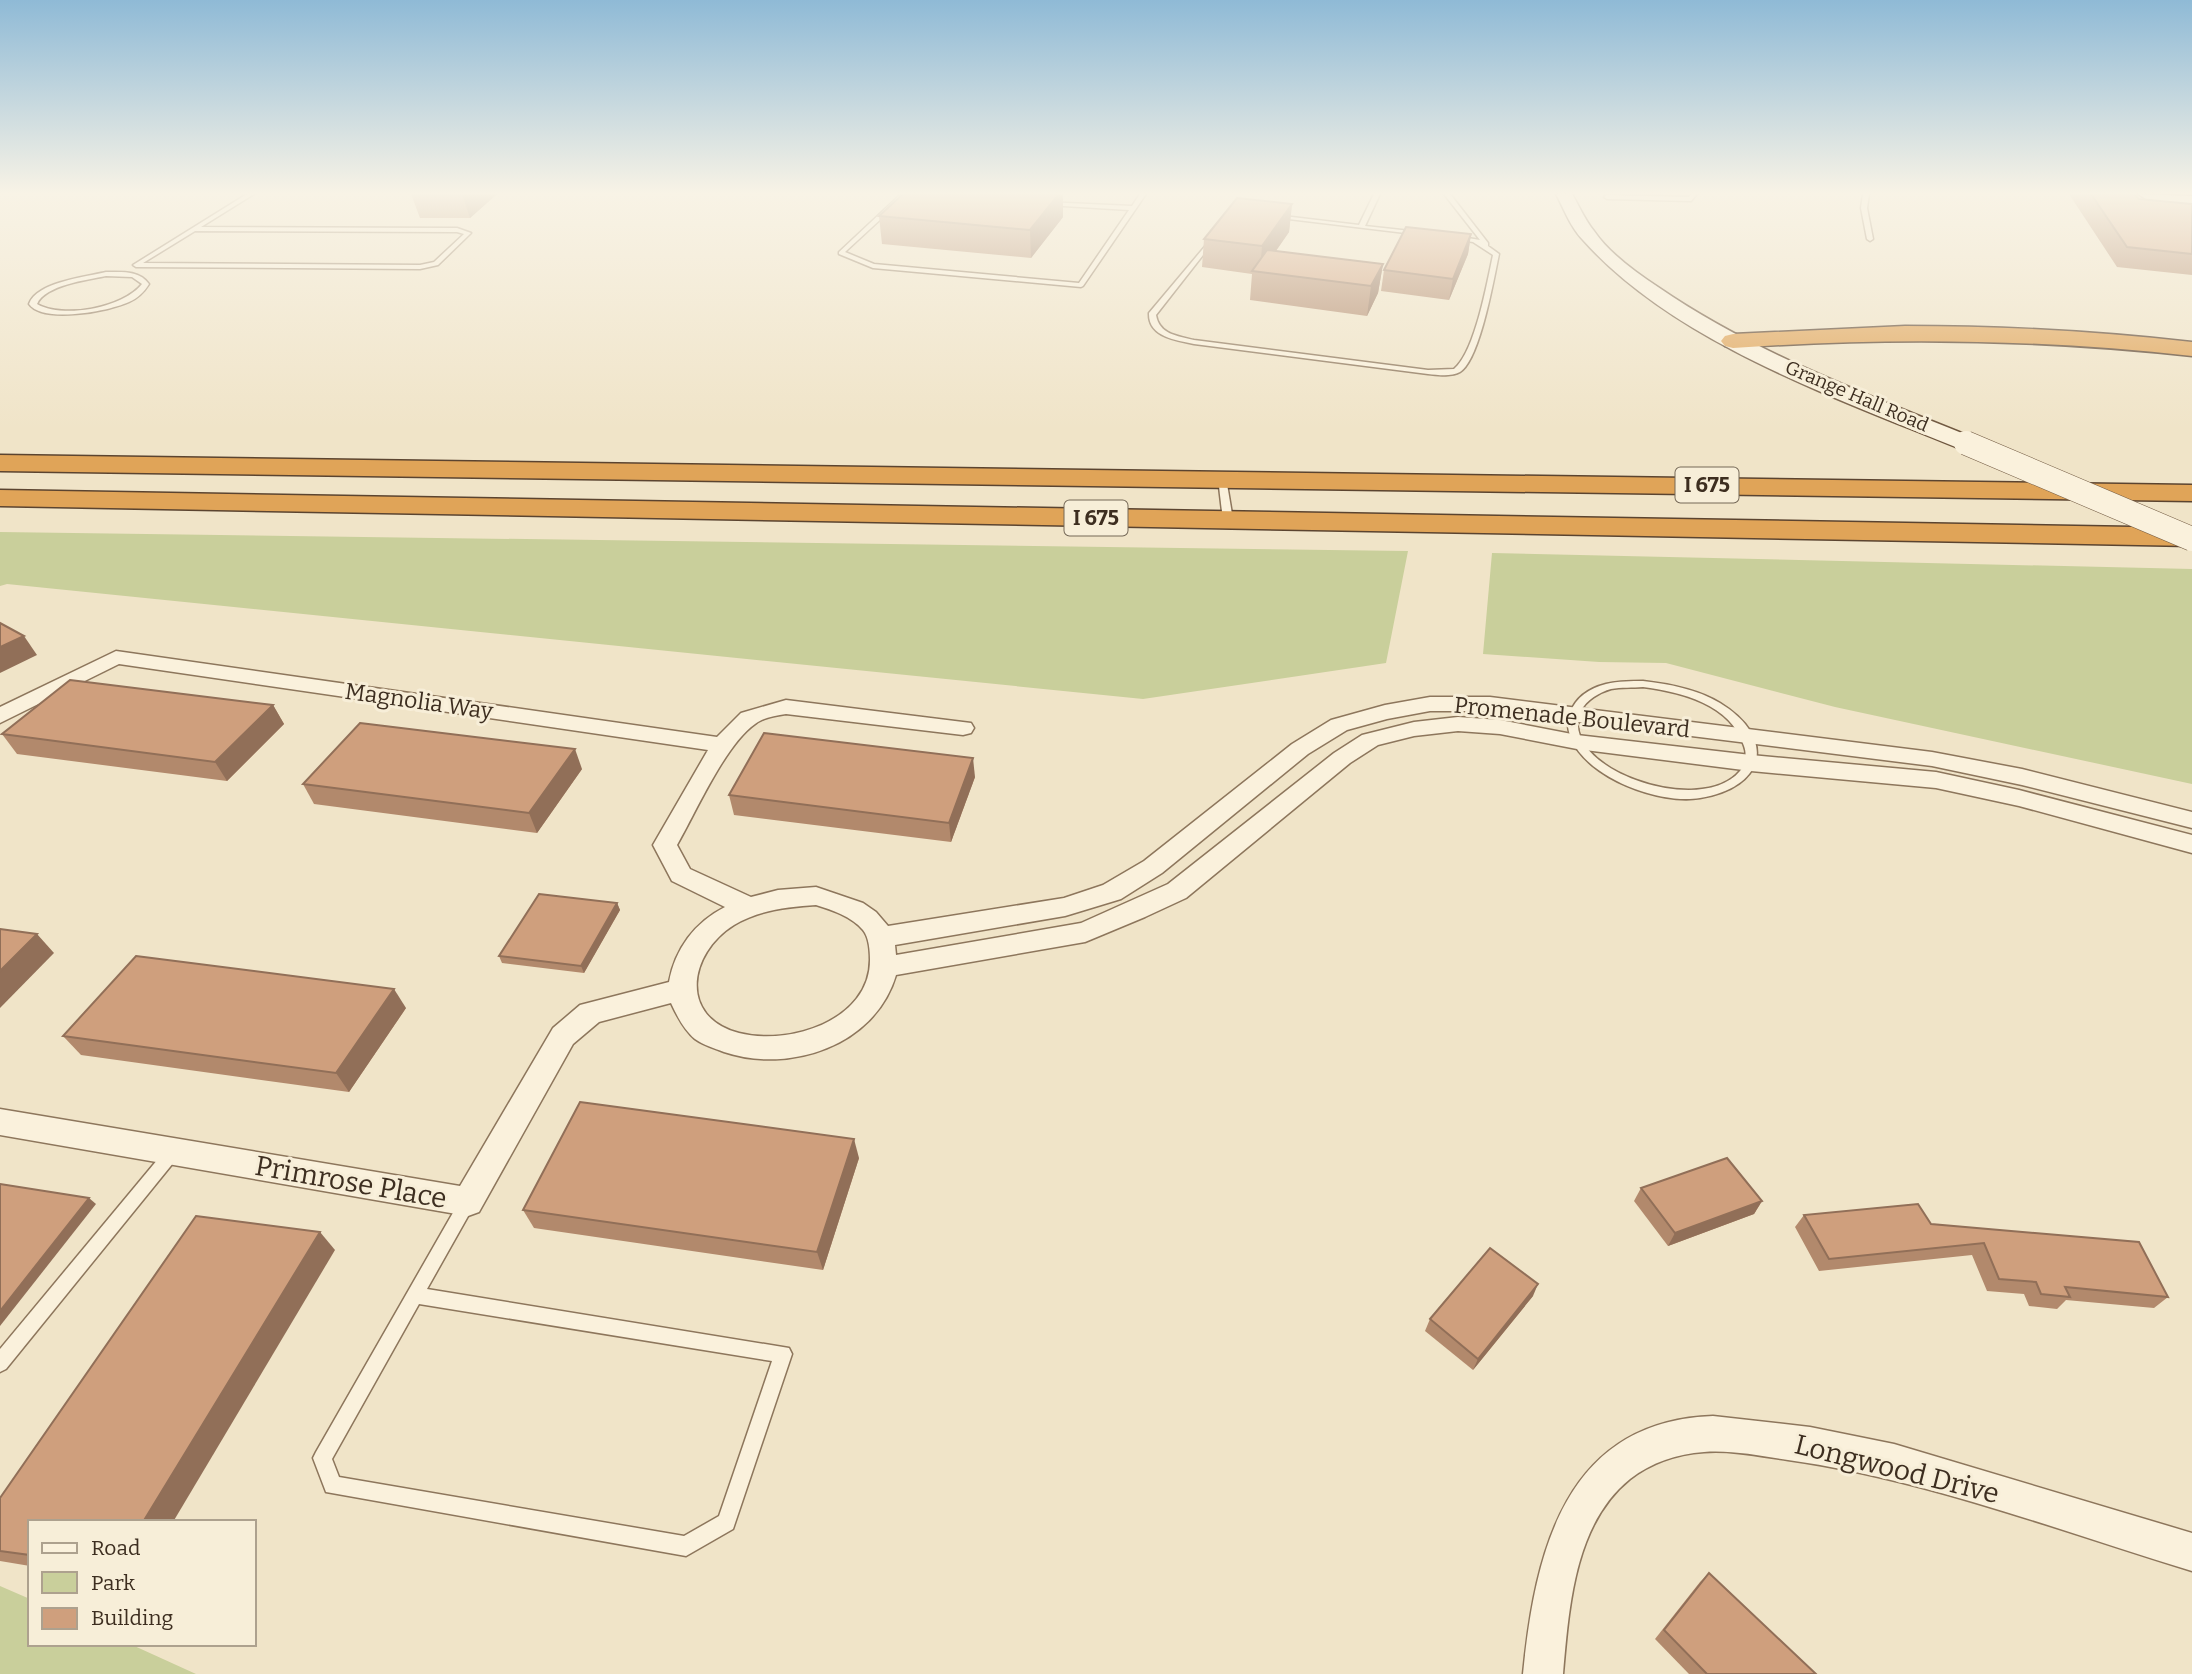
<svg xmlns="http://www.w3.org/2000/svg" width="2192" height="1674" font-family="Bitter,serif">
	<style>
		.green { fill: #c9cf9b }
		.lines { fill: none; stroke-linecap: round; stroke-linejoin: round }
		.lane-casing { stroke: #8d765c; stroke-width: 3 }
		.street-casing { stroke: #8d765c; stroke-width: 3 }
		.secondary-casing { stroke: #6f573f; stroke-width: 3 }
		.highway-casing { stroke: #5b4430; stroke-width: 3 }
		.lane { fill: #faf1dc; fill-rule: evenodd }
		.street { fill: #faf1dc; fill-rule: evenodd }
		.secondary { fill: #faf1dc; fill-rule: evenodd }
		.highway { fill: #e0a458; fill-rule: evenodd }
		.secondary-bridge-casing { stroke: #6f573f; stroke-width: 25; stroke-linecap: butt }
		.secondary-bridge { stroke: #faf1dc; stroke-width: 24 }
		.wall { fill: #b2896c }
		.shaded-wall { fill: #916f58 }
		.building { fill: #cf9f7d; stroke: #916f58; stroke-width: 2 }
		.labels { text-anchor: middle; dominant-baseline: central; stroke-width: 6; stroke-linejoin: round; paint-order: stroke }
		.far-street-label { font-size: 19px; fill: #3d2e20; stroke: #f7eed8 }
		.shield { fill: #f7eed8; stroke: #756857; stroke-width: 2 }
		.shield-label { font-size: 21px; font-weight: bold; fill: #3d2e20 }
		.street-label { font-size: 23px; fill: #3d2e20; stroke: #f7eed8 }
		.near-street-label { font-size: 28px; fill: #3d2e20; stroke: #f7eed8 }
	</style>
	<rect width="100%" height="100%" fill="#f0e4c8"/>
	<g class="green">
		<path d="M0 532 1408 551 1386 663 1143 699 7 584 0 586Z"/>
		<path d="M1492 553 2192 569V784L1835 707 1666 663 1599 662 1483 654Z"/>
		<path d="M0 1586 30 1599V1644H130L196 1674H0Z"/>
	</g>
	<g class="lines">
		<defs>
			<g id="lane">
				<path d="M247 194H254L201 227 457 228 471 233 438 265 420 269 136 267 133 265ZM195 231 457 232 464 234 434 262 420 265 143 263Z"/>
				<path d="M901 194H908L845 252 874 264 1079 283 1129 210 1047 205 1045 202 1132 206 1140 194H1146L1083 286 1081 287 873 268 839 254V252Z"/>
				<path d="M1374 194H1380L1365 226 1420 232 1422 235 1272 217 1275 215 1359 225Z"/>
				<path d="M1444 194H1450L1488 243V246L1499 254C1494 278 1480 360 1460 372 1451 377 1438 375 1428 374L1194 344C1176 340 1148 337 1149 313L1212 238 1215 240 1214 241 1156 315C1159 334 1177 336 1194 340L1428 370 1454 369C1475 352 1487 283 1493 255L1473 242 1454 239 1453 238 1456 236 1480 240Z"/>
				<path d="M1691 194H1697L1691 201 1607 199 1604 197 1607 195 1689 197Z"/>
				<path d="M1863 194H1869L1867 208 1873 239 1870 241 1867 239 1861 208Z"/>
				<path d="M106 272C122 272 139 270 149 284 144 292 138 298 129 302 110 311 43 324 29 304 37 282 85 277 106 272ZM106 276 132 277 142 284C123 308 63 319 37 304 45 285 87 280 106 276Z"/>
				<path d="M1222 475 1226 478 1233 520 1228 523 1223 520 1218 478Z"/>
				<path d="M1643 681C1669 684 1697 689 1720 703 1777 738 1766 787 1700 798 1660 805 1587 778 1571 738 1568 730 1566 721 1570 713 1576 697 1590 688 1606 684 1618 681 1631 681 1643 681ZM1643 687C1681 692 1731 704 1744 746 1747 754 1746 764 1740 771 1700 819 1555 767 1581 711 1586 700 1600 692 1611 689 1621 687 1633 688 1643 687Z"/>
				<path d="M173 1145 178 1147 181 1152 178 1157 6 1369 0 1372V1349L168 1147Z"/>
				<path d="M468 1195 474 1197 476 1202 427 1289 789 1348 792 1354 733 1529 686 1556 326 1492 313 1458 316 1452 462 1197ZM419 1304 772 1361 719 1516 684 1536 339 1477 332 1459Z"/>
			</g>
			<g id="street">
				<path d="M116 651 717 737 741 713 786 700 971 723 974 728 971 733 963 735 786 714C775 716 764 717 755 724 725 745 696 812 677 845L690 869 751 897 778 890 816 887 863 903 876 912 888 926 1064 898 1103 885 1144 861 1292 744 1331 720 1385 705 1430 697H1490L1932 752 2022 769 2192 812V828L2022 785 1932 766 1490 711H1430L1387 719 1347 730 1308 754 1162 873 1121 899 1065 916 895 945 896 955 1081 923 1168 884 1334 753 1362 735 1414 722 1458 717 1500 720 1577 735 1751 755 1936 772 2019 790 2192 835V853L2019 806 1936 788 1751 771 1577 749 1500 734 1458 731 1414 736 1378 745 1350 763 1186 898 1145 917 1085 942 896 975C875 1046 789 1074 724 1052 714 1048 703 1045 695 1039 684 1030 677 1016 671 1003L599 1022 573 1044 479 1212 468 1216 0 1135V1109L460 1186 553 1028 580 1005 669 982C675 949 695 922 725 907L672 881 653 845 708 750 119 664 0 723V707ZM816 905C832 910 851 916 863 930 869 937 870 951 870 960 870 1021 788 1046 739 1033 678 1017 689 953 734 925 759 910 788 907 816 905Z"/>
				<path d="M1713 1416 1810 1427 1894 1444 2192 1533V1571C2061 1531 1924 1479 1788 1460 1761 1456 1732 1450 1704 1452 1677 1454 1652 1462 1630 1479 1574 1524 1569 1608 1563 1674H1523C1535 1552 1565 1421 1713 1416Z"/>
			</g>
			<g id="secondary">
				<path d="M1556 194H1572C1579 206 1585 220 1594 231 1609 253 1635 272 1658 287 1754 353 1866 394 1974 438L1977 443 1974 448H1958C1834 397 1674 342 1583 240 1571 228 1564 209 1556 194Z"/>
				<path d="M2138 194 2192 196V206L2146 199Z"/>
			</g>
			<g id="highway">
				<path d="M1905 326C2001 326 2096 331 2192 342V356C2039 339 1887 337 1733 348L1725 346 1721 341 1725 336 1733 334Z"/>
				<path d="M0 455 2192 485V501L0 471Z"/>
				<path d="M0 490 2192 528V546L0 506Z"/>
			</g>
		</defs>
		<use href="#lane" class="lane-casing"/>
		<use href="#street" class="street-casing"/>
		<use href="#secondary" class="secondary-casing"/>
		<use href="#highway" class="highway-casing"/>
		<use href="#lane" class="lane"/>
		<use href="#street" class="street"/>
		<use href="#secondary" class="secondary"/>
		<use href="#highway" class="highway"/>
		<defs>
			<path id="secondary-bridge" d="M1966 443 2192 539"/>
		</defs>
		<use href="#secondary-bridge" class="secondary-bridge-casing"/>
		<use href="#secondary-bridge" class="secondary-bridge"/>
	</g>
	<g class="wall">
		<path d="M411 194H497L470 218H420Z"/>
		<path d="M2069 194H2134L2139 199 2192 204V275L2117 267Z"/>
		<path d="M1292 204 1289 232 1276 251 1383 264 1378 293 1367 316 1250 300 1252 274 1202 267 1204 239Z"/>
		<path d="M879 216 1063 217 1031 258 882 244Z"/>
		<path d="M1471 234 1468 254 1449 300 1381 291 1384 270Z"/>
		<path d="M273 705 284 724 227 781 17 754 2 734Z"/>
		<path d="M582 769 537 833 314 804 303 784Z"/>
		<path d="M975 777 951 842 734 815 729 795Z"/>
		<path d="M617 903 620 910 584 973 502 963 499 956Z"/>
		<path d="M406 1008 349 1092 81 1055 63 1036Z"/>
		<path d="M859 1158 823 1270 534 1228 523 1210Z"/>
		<path d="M1641 1188 1762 1201 1754 1214 1668 1246 1634 1201Z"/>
		<path d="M1804 1215 1931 1224 2168 1297 2154 1308 2066 1300 2057 1309 2029 1306 2024 1294 1987 1291 1972 1255 1819 1271 1795 1227Z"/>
		<path d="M335 1250 30 1522V1566L0 1561V1498Z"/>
		<path d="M1533 1296 1473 1370 1425 1331 1430 1319Z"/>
		<path d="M1709 1573 1816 1674H1689L1655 1639 1700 1582Z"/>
	</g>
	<g class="shaded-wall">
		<path d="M462 194H497L470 218Z"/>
		<path d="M1059 194H1063V217L1031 258 1030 230Z"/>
		<path d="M1292 204 1289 232 1261 272H1260L1262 246Z"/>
		<path d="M1471 234 1468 254 1449 300 1453 279Z"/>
		<path d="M1383 264 1378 293 1367 316 1371 286Z"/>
		<path d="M24 636 37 655 0 673V647Z"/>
		<path d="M273 705 284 724 227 781 215 762Z"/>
		<path d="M575 749 582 769 537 833 529 813Z"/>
		<path d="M973 758 975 777 951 842 949 823Z"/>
		<path d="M617 903 620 910 584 973 581 966Z"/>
		<path d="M37 934 54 953 0 1008V971Z"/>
		<path d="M394 989 406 1008 349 1092 336 1073Z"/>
		<path d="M854 1139 859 1158 823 1270 817 1252Z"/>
		<path d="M89 1198 96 1204 0 1326V1311Z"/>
		<path d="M1762 1201 1754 1214 1668 1246 1675 1233Z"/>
		<path d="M320 1232 335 1250 173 1522H143Z"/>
		<path d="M1538 1284 1533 1296 1473 1370 1478 1359Z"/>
	</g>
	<g class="building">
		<path d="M903 194H1059L1030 230 879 216Z"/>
		<path d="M2091 194H2134L2139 199 2192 204V254L2127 247Z"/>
		<path d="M1237 198 1292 204 1262 246 1204 239Z"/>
		<path d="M1406 227 1471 234 1453 279 1384 270Z"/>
		<path d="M1267 250 1383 264 1371 286 1252 271Z"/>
		<path d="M0 623 24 636 0 647Z"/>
		<path d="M70 680 273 705 215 762 2 734Z"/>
		<path d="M360 723 575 749 529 813 303 784Z"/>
		<path d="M764 733 973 758 949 823 729 795Z"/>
		<path d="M539 894 617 903 581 966 499 956Z"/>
		<path d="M0 929 37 934 0 971Z"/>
		<path d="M136 956 394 989 336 1073 63 1036Z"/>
		<path d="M580 1102 854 1139 817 1252 523 1210Z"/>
		<path d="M1727 1158 1762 1201 1675 1233 1641 1188Z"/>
		<path d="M0 1184 89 1198 0 1311Z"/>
		<path d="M1918 1204 1931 1224 2139 1242 2168 1297 2065 1287 2070 1297 2041 1294 2036 1282 1999 1279 1984 1243 1829 1259 1804 1215Z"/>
		<path d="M196 1216 320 1232 143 1522H30V1555L0 1551V1498Z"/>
		<path d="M1490 1248 1538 1284 1478 1359 1430 1319Z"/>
		<path d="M1709 1573 1816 1674H1707L1664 1630Z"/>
	</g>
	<linearGradient id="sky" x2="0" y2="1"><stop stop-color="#8fbad6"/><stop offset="0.45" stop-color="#f8f3e6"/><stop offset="1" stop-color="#f8f3e6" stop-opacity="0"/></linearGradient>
	<rect width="2192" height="429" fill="url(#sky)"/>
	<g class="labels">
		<g class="far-street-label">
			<text transform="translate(1857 396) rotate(23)">Grange Hall Road</text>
		</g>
		<g class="shield">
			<rect x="1675.5" y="467.5" width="63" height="35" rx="5"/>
			<rect x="1064.5" y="500.5" width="63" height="35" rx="5"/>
		</g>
		<g class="shield-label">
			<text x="1707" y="485">I 675</text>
			<text x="1096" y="518">I 675</text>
		</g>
		<g class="street-label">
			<text transform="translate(419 701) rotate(8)">Magnolia Way</text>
			<text transform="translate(1572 717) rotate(6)">Promenade Boulevard</text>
		</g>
		<g class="near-street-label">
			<text transform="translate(351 1182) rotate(10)">Primrose Place</text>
			<text transform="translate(1897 1469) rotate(14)">Longwood Drive</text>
		</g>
	</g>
	<rect x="28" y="1520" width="228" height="126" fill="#f7eed8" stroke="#ada18e" stroke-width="2"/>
	<rect x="42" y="1543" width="35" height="10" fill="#faf1dc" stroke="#ada18e" stroke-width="2"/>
	<text x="91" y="1555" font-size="21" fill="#3d2e20">Road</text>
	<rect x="42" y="1572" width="35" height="21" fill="#c9cf9b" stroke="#ada18e" stroke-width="2"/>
	<text x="91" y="1590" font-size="21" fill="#3d2e20">Park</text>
	<rect x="42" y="1608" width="35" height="21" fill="#cf9f7d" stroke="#ada18e" stroke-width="2"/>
	<text x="91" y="1625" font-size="21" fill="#3d2e20">Building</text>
</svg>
